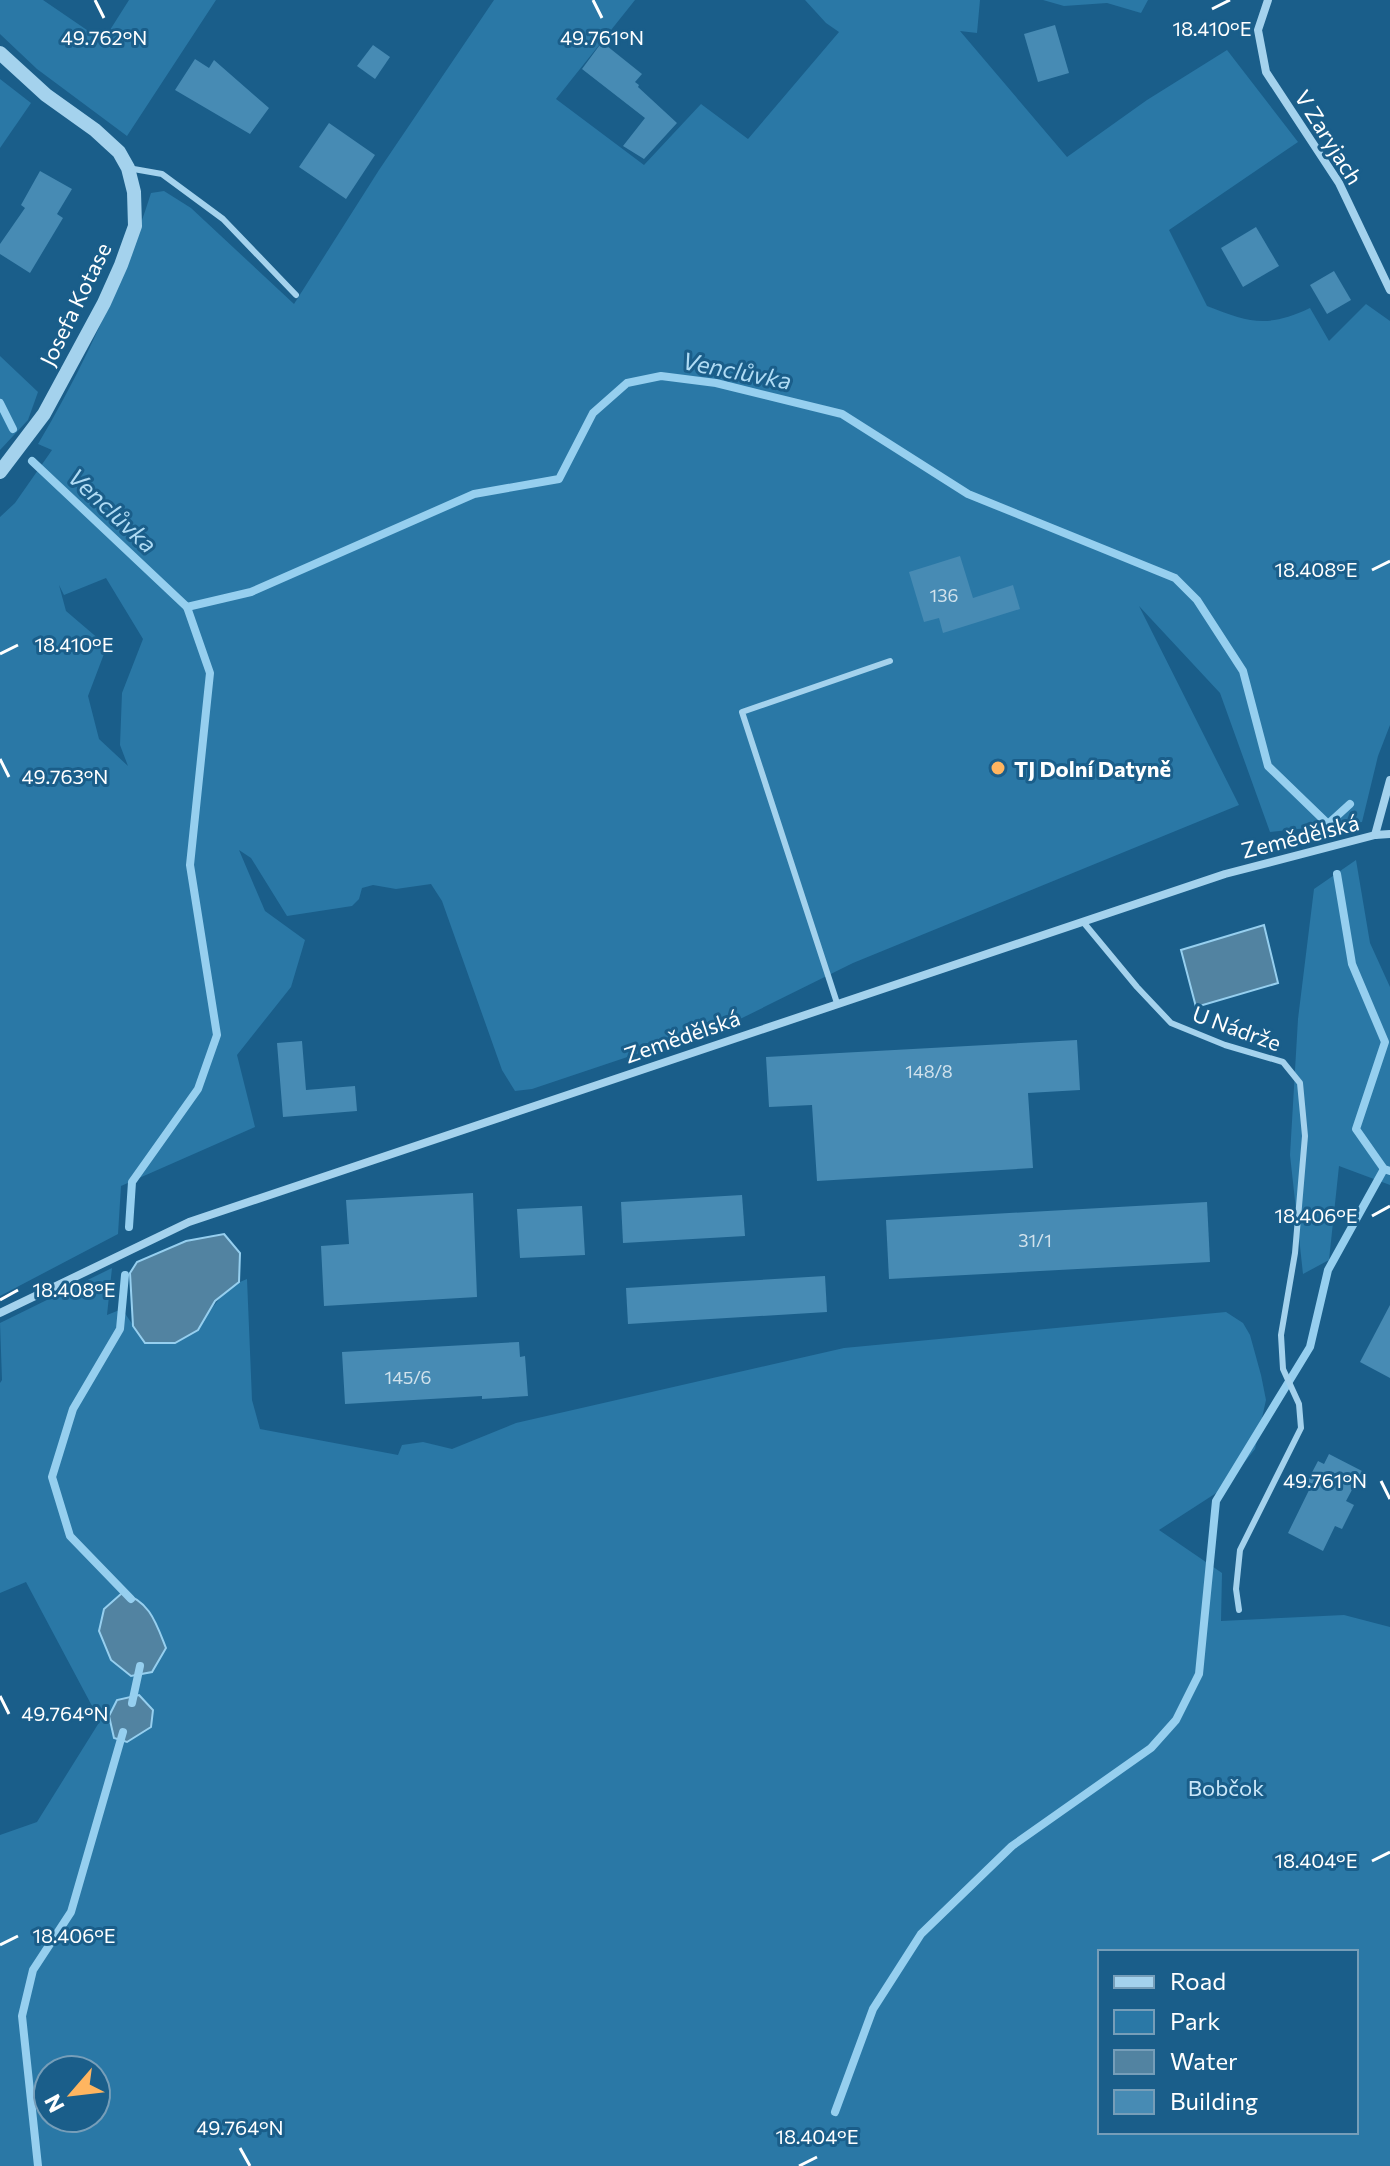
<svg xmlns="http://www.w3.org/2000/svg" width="1390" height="2166" font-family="Commissioner,sans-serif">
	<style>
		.green { fill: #2a78a6; fill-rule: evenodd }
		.water { fill: #5283a1; stroke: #96cfef; stroke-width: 2 }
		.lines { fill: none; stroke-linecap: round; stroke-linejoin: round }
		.stream { stroke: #96cfef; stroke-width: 8 }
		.building { fill: #478bb4 }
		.service { stroke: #a4d2ed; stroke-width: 6 }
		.minor { stroke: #a4d2ed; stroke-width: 8 }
		.tertiary { stroke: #a4d2ed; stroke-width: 14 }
		.ticks { fill: none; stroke: #fff; stroke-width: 3 }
		.poi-dot { fill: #ffb560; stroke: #1a5e8a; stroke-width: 3 }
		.labels { text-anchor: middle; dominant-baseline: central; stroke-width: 6; stroke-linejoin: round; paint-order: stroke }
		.number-label { font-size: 18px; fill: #d1e2ec }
		.street-label { font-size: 22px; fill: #fff; stroke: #1a5e8a }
		.poi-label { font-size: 22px; font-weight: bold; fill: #fff; stroke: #1a5e8a; text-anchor: start }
		.park-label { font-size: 22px; fill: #c9e7f9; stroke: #1a5e8a }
		.water-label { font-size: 24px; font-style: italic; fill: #afdbf4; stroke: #1a5e8a }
		.ticks-label { font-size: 20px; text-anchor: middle; fill: #fff; stroke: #1a5e8a; stroke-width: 6; stroke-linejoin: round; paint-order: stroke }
	</style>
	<rect width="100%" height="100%" fill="#1a5e8a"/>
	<g class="green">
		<path d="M0 0H43L103 41 129 0H216L127 136 37 69 0 34Z"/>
		<path d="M494 0H635L556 99 644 165 701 104 748 139 839 32 826 23 805 0H980L977 33 960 31 1067 157 1147 100 1227 50 1298 142 1169 230 1207 306C1250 323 1267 328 1310 308L1329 341 1366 304 1390 321V725L1378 756 1362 822 1270 832 1220 693 1139 606 1239 805 853 963 732 1023 716 1025 699 1033 532 1089 515 1091 502 1070 442 901 431 884 396 889 373 885 362 888 359 899 352 906 287 916 251 858 239 850 265 911 305 940 291 987 237 1055 255 1127 121 1186 118 1234 0 1296V517L15 503 52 450 38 444C85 365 123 281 151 193L164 191 191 208 294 304 379 170ZM106 578 143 639 122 693 120 745 128 766 99 739 88 696 107 646 66 611 59 585 64 595Z"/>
		<path d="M1043 0H1148L1141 13 1107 3 1064 6Z"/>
		<path d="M0 79 31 103 0 148Z"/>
		<path d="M0 356 38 392 28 420 0 450Z"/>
		<path d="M1356 860 1370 943 1390 987V1185L1339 1166 1329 1260 1303 1274 1290 1155 1298 1019 1314 889Z"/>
		<path d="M112 1268 107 1315 122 1309 145 1343C155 1343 168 1346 177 1342 209 1329 210 1293 247 1279L252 1400 260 1429 398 1455 402 1445 423 1442 452 1449 516 1423 844 1348 1226 1312 1243 1323 1250 1335 1261 1375 1266 1400 1255 1449 1224 1488 1159 1530 1222 1573 1221 1621 1344 1615 1390 1627V2166H0V1835L37 1822 100 1721 26 1582 0 1593V1383L2 1380 0 1323ZM1100 1952H1356V2132H1100ZM48 2070H96V2118H48Z"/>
	</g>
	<g class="water">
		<path d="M1264 925 1278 983 1196 1007 1181 950Z"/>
		<path d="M224 1234 240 1253 239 1282 215 1301 198 1330 175 1343H145L133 1326 130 1273 137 1262 186 1241Z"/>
		<path d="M122 1593C150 1601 156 1623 166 1648L152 1672 131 1676 111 1660 99 1631 104 1609Z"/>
		<path d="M139 1695 153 1710 151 1727 127 1742 114 1738 109 1716 117 1700Z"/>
	</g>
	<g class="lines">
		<g class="stream">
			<path d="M0 403 13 429"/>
			<path d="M32 461 187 607 251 592 474 494 559 479 593 413 627 383 661 376 716 383 842 414 968 494 1175 578 1197 600 1243 671 1268 766 1328 824 1330 831"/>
			<path d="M1328 824 1350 804"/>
			<path d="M1337 874 1352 964 1385 1042 1356 1129 1384 1169 1390 1171"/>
			<path d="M129 1227 132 1182 198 1089 217 1035 190 865 210 673 187 607"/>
			<path d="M125 1275 120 1329 73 1409 52 1477 70 1536 131 1599"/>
			<path d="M132 1703 140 1666"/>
			<path d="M835 2112 873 2009 921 1934 1012 1846 1151 1748 1176 1720 1199 1674 1216 1501 1310 1347 1328 1270 1384 1169"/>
			<path d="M38 2166 22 2016 33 1970 71 1912 123 1732"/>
		</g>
	</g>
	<g class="building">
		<path d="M1055 25 1069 73 1038 82 1024 34Z"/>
		<path d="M602 42 642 74 635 82 639 85 638 87 677 123 644 159 623 146 645 118 582 69Z"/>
		<path d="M373 45 390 57 375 79 357 66Z"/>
		<path d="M195 59 209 68 214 60 269 108 250 134 175 90Z"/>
		<path d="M329 123 375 155 346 199 299 167Z"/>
		<path d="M40 171 72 189 57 214 63 218 30 273 0 254V244L25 208 21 205Z"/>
		<path d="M1256 227 1279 266 1243 287 1221 248Z"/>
		<path d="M1334 271 1351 300 1327 314 1310 285Z"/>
		<path d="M960 556 973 598 1013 585 1020 609 943 633 939 618 924 622 909 572Z"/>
		<path d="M1077 1040 1080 1090 1028 1093 1033 1168 817 1181 812 1105 769 1107 766 1057Z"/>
		<path d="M302 1041 306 1090 355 1086 357 1111 283 1117 277 1043Z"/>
		<path d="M473 1193 477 1297 324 1306 321 1246 349 1244 346 1200Z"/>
		<path d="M742 1195 745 1236 623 1243 621 1202Z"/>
		<path d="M1207 1202 1210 1262 889 1279 886 1220Z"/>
		<path d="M582 1206 585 1255 520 1258 517 1209Z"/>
		<path d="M825 1276 827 1312 628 1324 626 1288Z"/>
		<path d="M1390 1305V1378L1360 1362Z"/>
		<path d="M519 1342 520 1357 525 1356 528 1396 482 1399V1396L345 1404 342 1352Z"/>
		<path d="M1329 1454 1362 1471 1346 1501 1354 1505 1342 1529 1335 1526 1323 1551 1288 1533 1312 1484 1307 1482 1318 1461 1324 1464Z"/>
	</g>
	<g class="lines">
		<g class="service">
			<path d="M128 168 162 174 223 219 296 295"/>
			<path d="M1084 923 1137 987 1171 1023 1225 1045 1283 1062 1300 1083 1305 1136 1295 1253 1281 1335 1283 1369 1299 1404 1301 1428 1240 1550 1236 1589 1239 1610"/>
			<path d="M837 1003 742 712 890 661"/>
		</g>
		<g class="minor">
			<path d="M1268 0 1258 30 1266 72 1339 183 1390 290"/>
			<path d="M1375 835 1390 780"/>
			<path d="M0 1313 189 1222 1225 874 1375 835 1390 834"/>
		</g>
		<path class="tertiary" d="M0 53 46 95 95 130 119 152 128 168 134 192 135 226 121 265 104 303 44 414 0 472"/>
	</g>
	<path class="ticks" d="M95 0 104 18M593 0 602 18M1212 9 1230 0M1372 570 1390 561M0 654 18 645M0 759 9 777M1372 1216 1390 1206M0 1300 18 1290M1381 1481 1390 1499M0 1696 9 1714M1372 1861 1390 1852M0 1945 18 1936M240 2148 250 2166M799 2166 817 2157"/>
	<circle class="poi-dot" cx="998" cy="768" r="8"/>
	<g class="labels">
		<g class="number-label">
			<text x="944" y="595">136</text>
			<text x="929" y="1071">148/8</text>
			<text x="1035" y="1240">31/1</text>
			<text x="408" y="1377">145/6</text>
		</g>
		<g class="street-label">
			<text transform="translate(1329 137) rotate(58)">V Zaryjach</text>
			<text transform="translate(75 304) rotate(-64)">Josefa Kotase</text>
			<text transform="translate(1300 836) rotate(-14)">Zemědělská</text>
			<text transform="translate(1237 1028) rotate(20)">U Nádrže</text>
			<text transform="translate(682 1036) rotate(-19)">Zemědělská</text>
		</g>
		<g class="poi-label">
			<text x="1014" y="768">TJ Dolní Datyně</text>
		</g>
		<g class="park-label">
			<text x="1226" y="1787">Bobčok</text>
		</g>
		<g class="water-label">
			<text transform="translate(737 370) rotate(11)">Venclůvka</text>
			<text transform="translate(113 510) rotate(43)">Venclůvka</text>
		</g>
	</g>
	<g class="ticks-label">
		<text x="1212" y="36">18.410°E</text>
		<text x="104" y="45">49.762°N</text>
		<text x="602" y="45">49.761°N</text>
		<text x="1316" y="577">18.408°E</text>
		<text x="74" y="652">18.410°E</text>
		<text x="65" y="784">49.763°N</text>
		<text x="1316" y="1223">18.406°E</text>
		<text x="74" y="1297">18.408°E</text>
		<text x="1325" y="1488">49.761°N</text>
		<text x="65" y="1721">49.764°N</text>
		<text x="1316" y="1868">18.404°E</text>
		<text x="74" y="1943">18.406°E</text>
		<text x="240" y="2135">49.764°N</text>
		<text x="817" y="2144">18.404°E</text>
	</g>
	<rect x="1098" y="1950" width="260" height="184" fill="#1a5e8a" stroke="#769eb9" stroke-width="2"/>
	<rect x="1114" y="1976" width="40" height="12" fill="#a4d2ed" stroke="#769eb9" stroke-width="2"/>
	<text x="1170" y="1990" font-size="24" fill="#ffffff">Road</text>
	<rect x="1114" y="2010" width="40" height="24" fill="#2a78a6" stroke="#769eb9" stroke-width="2"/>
	<text x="1170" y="2030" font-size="24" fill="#ffffff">Park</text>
	<rect x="1114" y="2050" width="40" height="24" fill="#5283a1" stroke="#769eb9" stroke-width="2"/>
	<text x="1170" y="2070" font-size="24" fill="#ffffff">Water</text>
	<rect x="1114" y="2090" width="40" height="24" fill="#478bb4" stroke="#769eb9" stroke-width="2"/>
	<text x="1170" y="2110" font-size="24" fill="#ffffff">Building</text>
	<g transform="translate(72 2094) rotate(242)"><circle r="38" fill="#1a5e8a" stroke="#769eb9" stroke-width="2"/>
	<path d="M0-6L14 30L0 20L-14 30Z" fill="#ffb560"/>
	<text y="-12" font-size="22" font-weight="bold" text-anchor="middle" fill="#ffffff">N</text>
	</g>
</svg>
